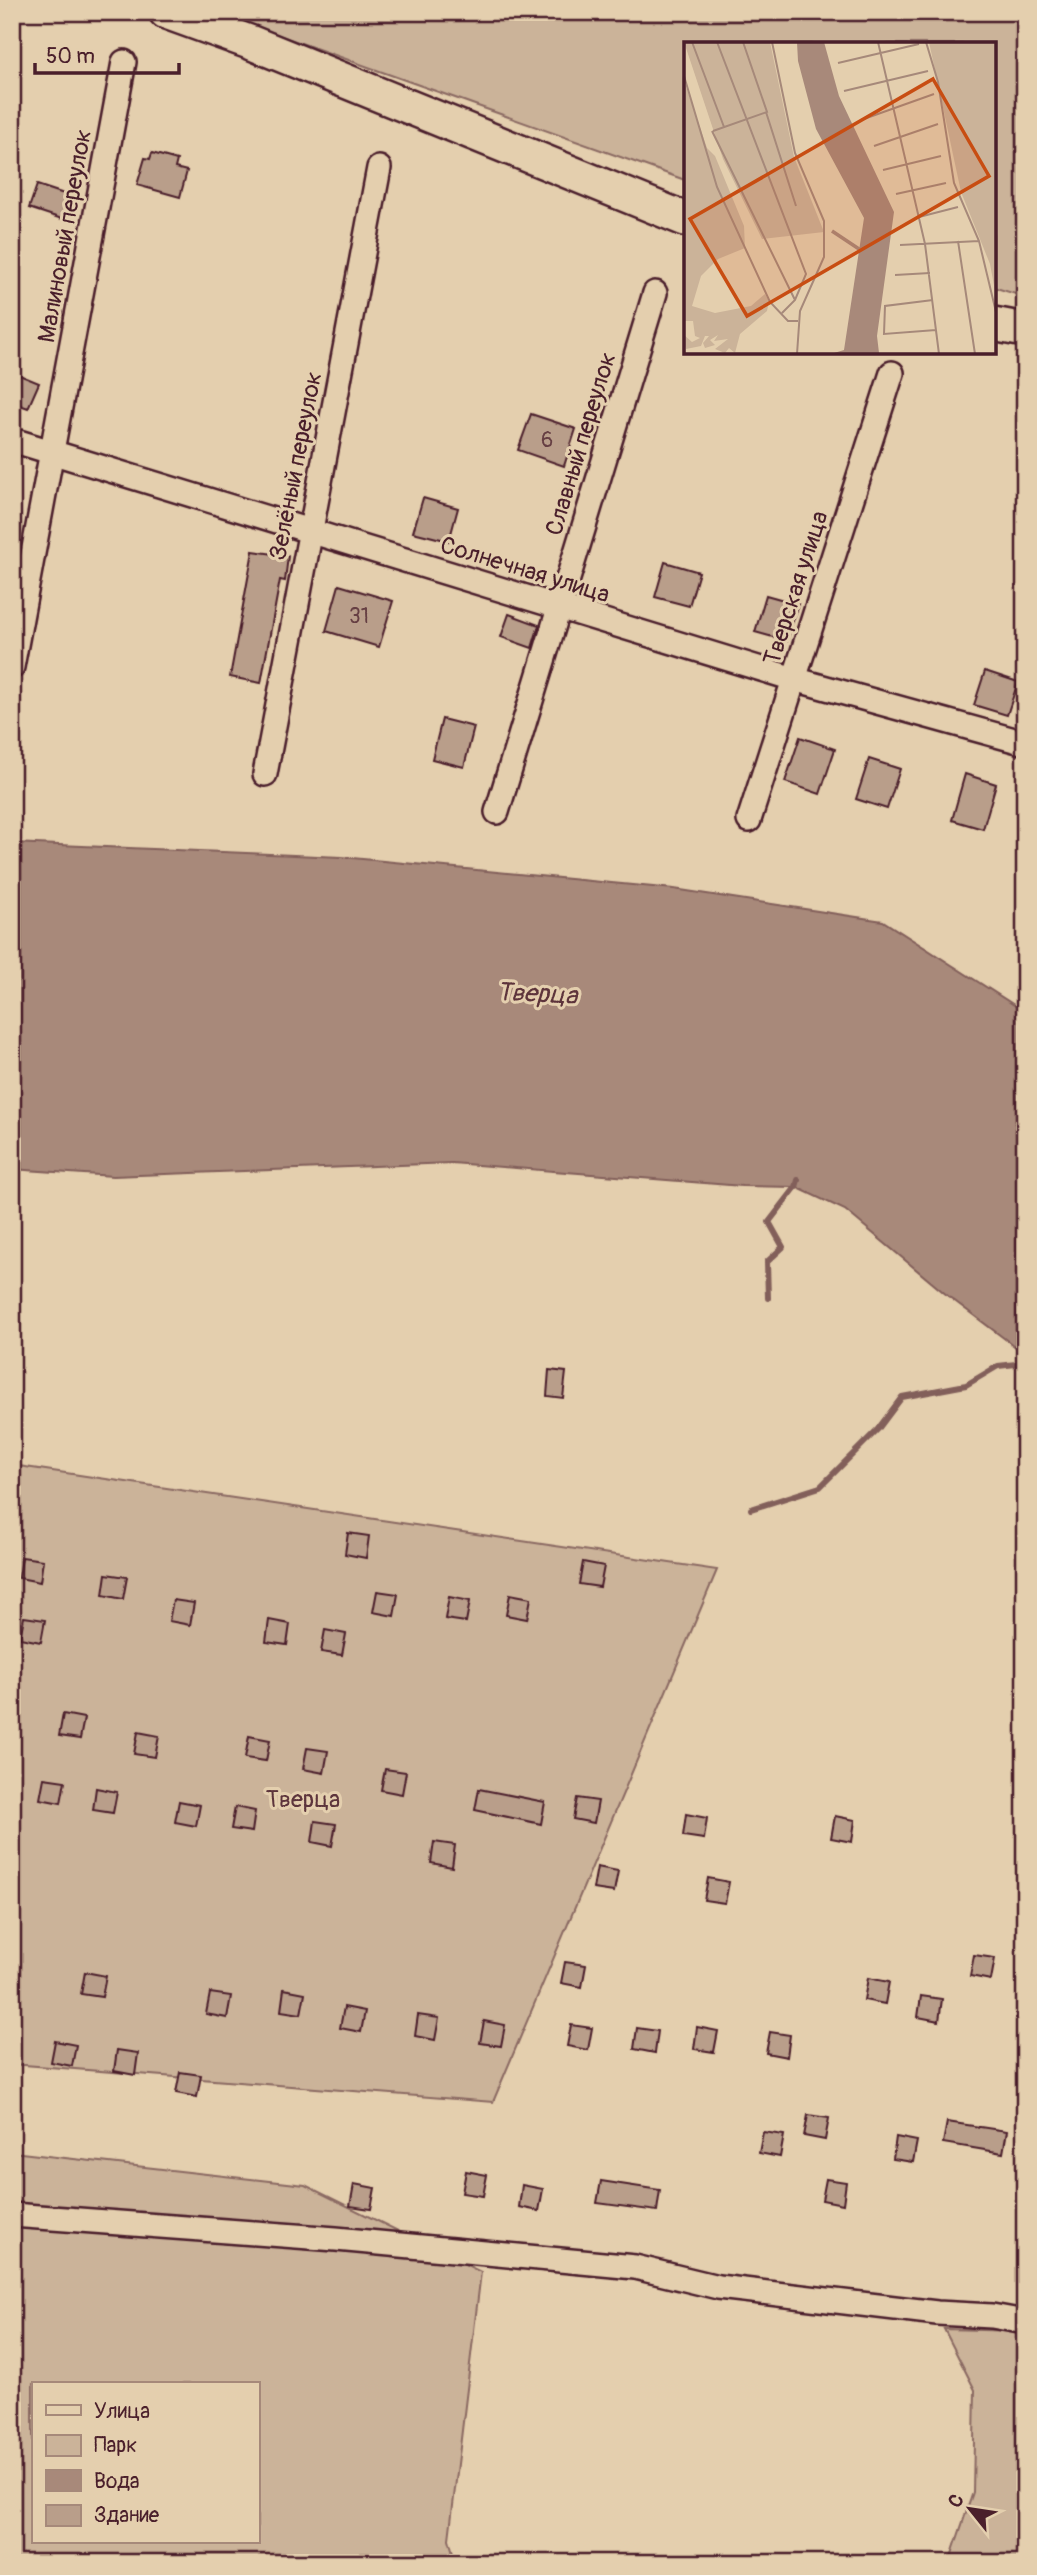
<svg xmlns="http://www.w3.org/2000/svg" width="1037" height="2575" font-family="Pangolin,sans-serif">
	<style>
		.green { fill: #cbb399; stroke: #8a6962; stroke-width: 2; fill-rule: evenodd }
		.water { fill: #a8897a; stroke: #825f5a; stroke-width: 2 }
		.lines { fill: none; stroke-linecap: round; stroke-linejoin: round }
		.stream { stroke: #825f5a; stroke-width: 6 }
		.building { fill: #b99e8a; stroke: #4a1f2b; stroke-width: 2 }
		.street-casing { stroke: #4a1f2b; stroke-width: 28 }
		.secondary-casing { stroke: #4a1f2b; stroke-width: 38 }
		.street { stroke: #e4cfae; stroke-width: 23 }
		.secondary { stroke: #e4cfae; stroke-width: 33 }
		.labels { text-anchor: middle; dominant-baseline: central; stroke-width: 6; stroke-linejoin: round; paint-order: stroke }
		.number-label { font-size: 21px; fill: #663f43 }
		.street-label { font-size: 24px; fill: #4a1f2b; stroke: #e4cfae }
		.park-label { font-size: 24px; fill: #5d353c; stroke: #e4cfae }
		.water-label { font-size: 26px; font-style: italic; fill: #5d343b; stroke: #e4cfae }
		.inset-river { fill: none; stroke: #a8897a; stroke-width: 3.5 }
		.inset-road { fill: none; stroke: #a6897a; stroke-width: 2 }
		.view { fill: #c84d12; fill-opacity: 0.15; stroke: #c84d12; stroke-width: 3.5 }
		.inset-edge { fill: none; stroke: #4a1f2b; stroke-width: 3.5 }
	</style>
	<rect width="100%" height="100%" fill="#e4cfae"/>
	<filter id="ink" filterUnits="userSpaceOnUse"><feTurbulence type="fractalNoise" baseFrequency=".0143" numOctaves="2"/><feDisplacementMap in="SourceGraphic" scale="14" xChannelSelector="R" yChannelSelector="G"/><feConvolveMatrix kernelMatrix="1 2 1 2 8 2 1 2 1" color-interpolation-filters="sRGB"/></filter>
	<g filter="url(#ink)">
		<g class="green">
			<path d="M214 12H1025V297L993 287V44H685V180Z"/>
			<path d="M12 1465 717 1570 493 2102 12 2064Z"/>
			<path d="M12 2152 305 2185 481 2272 449 2539 456 2563H12ZM33 2384H257V2542H33Z"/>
			<path d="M944 2329 1019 2331 1025 2344V2563H949L973 2492 975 2390Z"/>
		</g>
		<path class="water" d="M12 843 342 857 674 889 883 921 1025 1012V1354L948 1296 845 1210 796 1187 742 1186 452 1163 113 1176 12 1169Z"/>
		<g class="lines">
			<g class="stream">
				<path d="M768 1298 767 1262 783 1247 769 1222 796 1187 798 1180"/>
				<path d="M751 1509 820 1487 878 1429 902 1397 966 1385 998 1366 1025 1363"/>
			</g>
		</g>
		<g class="building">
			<path d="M152 153 177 160 175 168 187 171 180 197 137 185 145 158 150 159Z"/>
			<path d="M37 185 76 198 68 221 29 208Z"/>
			<path d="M12 372 39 383 28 408 12 402Z"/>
			<path d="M531 414 576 429 564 466 518 450Z"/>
			<path d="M423 498 458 508 449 541 413 532Z"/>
			<path d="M253 551 288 556 285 581 280 580 261 683 230 677Z"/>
			<path d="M665 562 699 572 689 606 655 597Z"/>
			<path d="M339 585 393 601 379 647 326 631Z"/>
			<path d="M766 595 798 604 787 641 755 632Z"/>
			<path d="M509 614 539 625 532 648 501 637Z"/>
			<path d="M985 671 1018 682 1007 715 974 705Z"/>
			<path d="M442 719 474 727 464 767 432 759Z"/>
			<path d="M800 737 835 749 820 794 785 782Z"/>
			<path d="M869 759 900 769 887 809 856 799Z"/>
			<path d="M965 774 996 784 983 829 952 820Z"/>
			<path d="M549 1370 566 1372 563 1398 547 1396Z"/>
			<path d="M348 1533 369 1536 366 1558 345 1554Z"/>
			<path d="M22 1557 43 1560 40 1582 19 1578Z"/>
			<path d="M583 1562 604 1566 600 1587 579 1584Z"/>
			<path d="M106 1574 127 1577 123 1599 103 1595Z"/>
			<path d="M377 1591 398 1594 394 1616 373 1612Z"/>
			<path d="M510 1594 531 1598 527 1619 506 1615Z"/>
			<path d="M449 1597 470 1601 466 1622 445 1619Z"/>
			<path d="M173 1600 194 1603 190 1625 169 1621Z"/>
			<path d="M24 1617 45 1620 41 1642 20 1638Z"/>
			<path d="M269 1620 290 1624 287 1645 266 1642Z"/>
			<path d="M325 1630 346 1634 342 1655 321 1652Z"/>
			<path d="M63 1714 84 1718 80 1739 59 1736Z"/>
			<path d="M138 1732 159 1736 155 1757 134 1754Z"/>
			<path d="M249 1736 270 1740 266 1761 245 1758Z"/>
			<path d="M307 1748 328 1751 324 1773 303 1769Z"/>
			<path d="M385 1769 406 1772 402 1794 381 1790Z"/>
			<path d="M44 1778 65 1781 61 1803 40 1799Z"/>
			<path d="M96 1788 117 1792 113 1813 93 1810Z"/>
			<path d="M479 1789 545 1802 541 1824 475 1810Z"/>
			<path d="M577 1798 598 1801 594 1823 573 1819Z"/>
			<path d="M179 1801 200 1805 196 1826 175 1822Z"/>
			<path d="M235 1807 255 1811 252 1832 231 1829Z"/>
			<path d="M686 1814 707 1818 704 1839 683 1836Z"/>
			<path d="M835 1816 855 1820 852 1842 831 1838Z"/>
			<path d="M315 1821 336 1824 332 1846 312 1842Z"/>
			<path d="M434 1842 455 1845 452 1867 431 1863Z"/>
			<path d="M597 1867 618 1871 614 1892 593 1889Z"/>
			<path d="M708 1878 729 1882 725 1903 704 1900Z"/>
			<path d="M974 1955 995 1958 991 1980 970 1976Z"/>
			<path d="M565 1962 586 1965 582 1987 561 1983Z"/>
			<path d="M85 1972 106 1976 102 1997 81 1994Z"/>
			<path d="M868 1978 889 1982 885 2004 864 2000Z"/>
			<path d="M284 1989 305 1993 301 2014 281 2011Z"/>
			<path d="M210 1993 231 1996 227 2018 206 2014Z"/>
			<path d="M921 1996 942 1999 939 2021 918 2017Z"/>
			<path d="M344 2007 365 2011 361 2032 340 2028Z"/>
			<path d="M418 2015 439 2018 435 2040 415 2036Z"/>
			<path d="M484 2021 505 2025 501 2046 480 2043Z"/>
			<path d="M571 2025 592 2028 588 2050 567 2046Z"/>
			<path d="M697 2027 718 2031 714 2052 694 2049Z"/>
			<path d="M637 2028 658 2031 655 2053 634 2049Z"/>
			<path d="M770 2032 790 2035 787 2057 766 2053Z"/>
			<path d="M55 2041 76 2045 72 2066 51 2062Z"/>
			<path d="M117 2050 138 2053 135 2075 114 2071Z"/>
			<path d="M180 2072 201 2075 197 2097 176 2093Z"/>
			<path d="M808 2115 829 2118 825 2140 804 2136Z"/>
			<path d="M947 2122 1007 2131 1003 2153 943 2143Z"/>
			<path d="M763 2132 784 2135 780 2157 759 2153Z"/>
			<path d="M896 2137 917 2141 913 2162 893 2159Z"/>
			<path d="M466 2171 487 2175 483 2196 462 2193Z"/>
			<path d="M826 2179 846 2182 843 2204 822 2200Z"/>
			<path d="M601 2181 660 2190 657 2211 597 2203Z"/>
			<path d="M354 2184 375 2188 371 2209 350 2206Z"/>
			<path d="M522 2185 543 2189 539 2211 519 2207Z"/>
		</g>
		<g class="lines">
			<defs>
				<g id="street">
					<path d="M12 440 794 679 1025 743"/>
					<path d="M12 667 124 62"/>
					<path d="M265 774 379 168"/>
					<path d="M497 812 655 293"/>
					<path d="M749 820 892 373"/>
					<path d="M12 2215 336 2239 635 2267 718 2287 937 2313 992 2316 1025 2322"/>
				</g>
				<g id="secondary">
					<path d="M166 12 252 43 685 219"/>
					<path d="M993 324 1025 330"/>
				</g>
			</defs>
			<use href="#street" class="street-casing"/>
			<use href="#secondary" class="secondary-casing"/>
			<use href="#street" class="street"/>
			<use href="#secondary" class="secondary"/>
		</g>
	</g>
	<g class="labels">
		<g class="number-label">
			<text x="547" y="440">6</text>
			<text x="359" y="616">31</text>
		</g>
		<g class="street-label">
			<text transform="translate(65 236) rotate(-80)">Малиновый переулок</text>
			<text transform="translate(581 444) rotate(-73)">Славный переулок</text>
			<text transform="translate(296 466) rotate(-79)">Зелёный переулок</text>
			<text transform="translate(525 570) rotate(17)">Солнечная улица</text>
			<text transform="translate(796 588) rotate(-72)">Тверская улица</text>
		</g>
		<g class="park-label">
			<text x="303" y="1799">Тверца</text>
		</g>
		<g class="water-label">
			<text transform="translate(537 994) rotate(3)">Тверца</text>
		</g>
	</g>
	<g transform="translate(684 42)">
		<rect width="312" height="312" fill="#e4cfae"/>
		<path d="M0 0H86L110 115 140 190 78 197 39 117ZM245 0H311V249L306 222 277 150ZM0 39 23 106 31 114 60 184 61 206 34 217 17 234 8 264 31 271 67 264 81 252 85 259 83 269 56 292 51 311 45 306 41 311 31 307 44 297 30 299 34 293 26 298 31 303 21 306 19 301 25 294H21L17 304 2 307 0 302V293L8 300 16 296 11 294 9 279H0Z" fill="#cbb399"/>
		<path d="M113 0H140L155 54 210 170 193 294 195 311H150L160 308 180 176 132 87 114 19Z" fill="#a8897a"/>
		<path class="inset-river" d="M148 189 178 209"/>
		<path class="inset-road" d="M8 0 40 85M33 0 122 232 111 258 98 271M88 0 111 111 140 179V215L116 269 113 312M194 0 241 202 255 312M242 0 254 40 270 141 295 199 312 270M154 21 235 2M0 34 33 145 86 260 104 279H114M160 49 244 29M82 70 112 164M177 78 250 52M28 89 111 258M29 89 83 70 59 0M190 104 254 82M199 128 257 114M212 152 262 141M235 175 274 165M274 199 291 312M216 203 295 199M211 233 246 231M249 258 201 264 200 292 252 288"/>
		<path class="view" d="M249 37 305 134 63 274 6 177Z"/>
		<rect width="312" height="312" class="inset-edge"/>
	</g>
	<rect width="1037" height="2575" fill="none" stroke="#e4cfae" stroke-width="42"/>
	<rect x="21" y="21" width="995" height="2533" fill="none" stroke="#4a1f2b" stroke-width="2.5" filter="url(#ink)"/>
	<rect x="32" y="2382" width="228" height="161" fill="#e4cfae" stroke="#a6897a" stroke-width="2"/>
	<rect x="46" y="2405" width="35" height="10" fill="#e4cfae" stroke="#a6897a" stroke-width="2"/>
	<text x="94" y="2418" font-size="21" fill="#4a1f2b">Улица</text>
	<rect x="46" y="2435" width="35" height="21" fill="#cbb399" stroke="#a6897a" stroke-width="2"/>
	<text x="94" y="2452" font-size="21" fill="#4a1f2b">Парк</text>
	<rect x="46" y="2470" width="35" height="21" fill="#a8897a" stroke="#a6897a" stroke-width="2"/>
	<text x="94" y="2488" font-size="21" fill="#4a1f2b">Вода</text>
	<rect x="46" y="2505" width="35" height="21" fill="#b99e8a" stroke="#a6897a" stroke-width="2"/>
	<text x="94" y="2522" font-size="21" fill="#4a1f2b">Здание</text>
	<g transform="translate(970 2509) rotate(300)" stroke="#e4cfae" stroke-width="5" paint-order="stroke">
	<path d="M0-5L12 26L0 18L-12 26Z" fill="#4a1f2b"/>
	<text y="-10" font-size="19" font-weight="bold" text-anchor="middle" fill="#4a1f2b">С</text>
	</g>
	<path d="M35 63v10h144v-10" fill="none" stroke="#4a1f2b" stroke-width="3.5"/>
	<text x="46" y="63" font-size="21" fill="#4a1f2b" stroke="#e4cfae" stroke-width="5" paint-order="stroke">50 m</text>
</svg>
